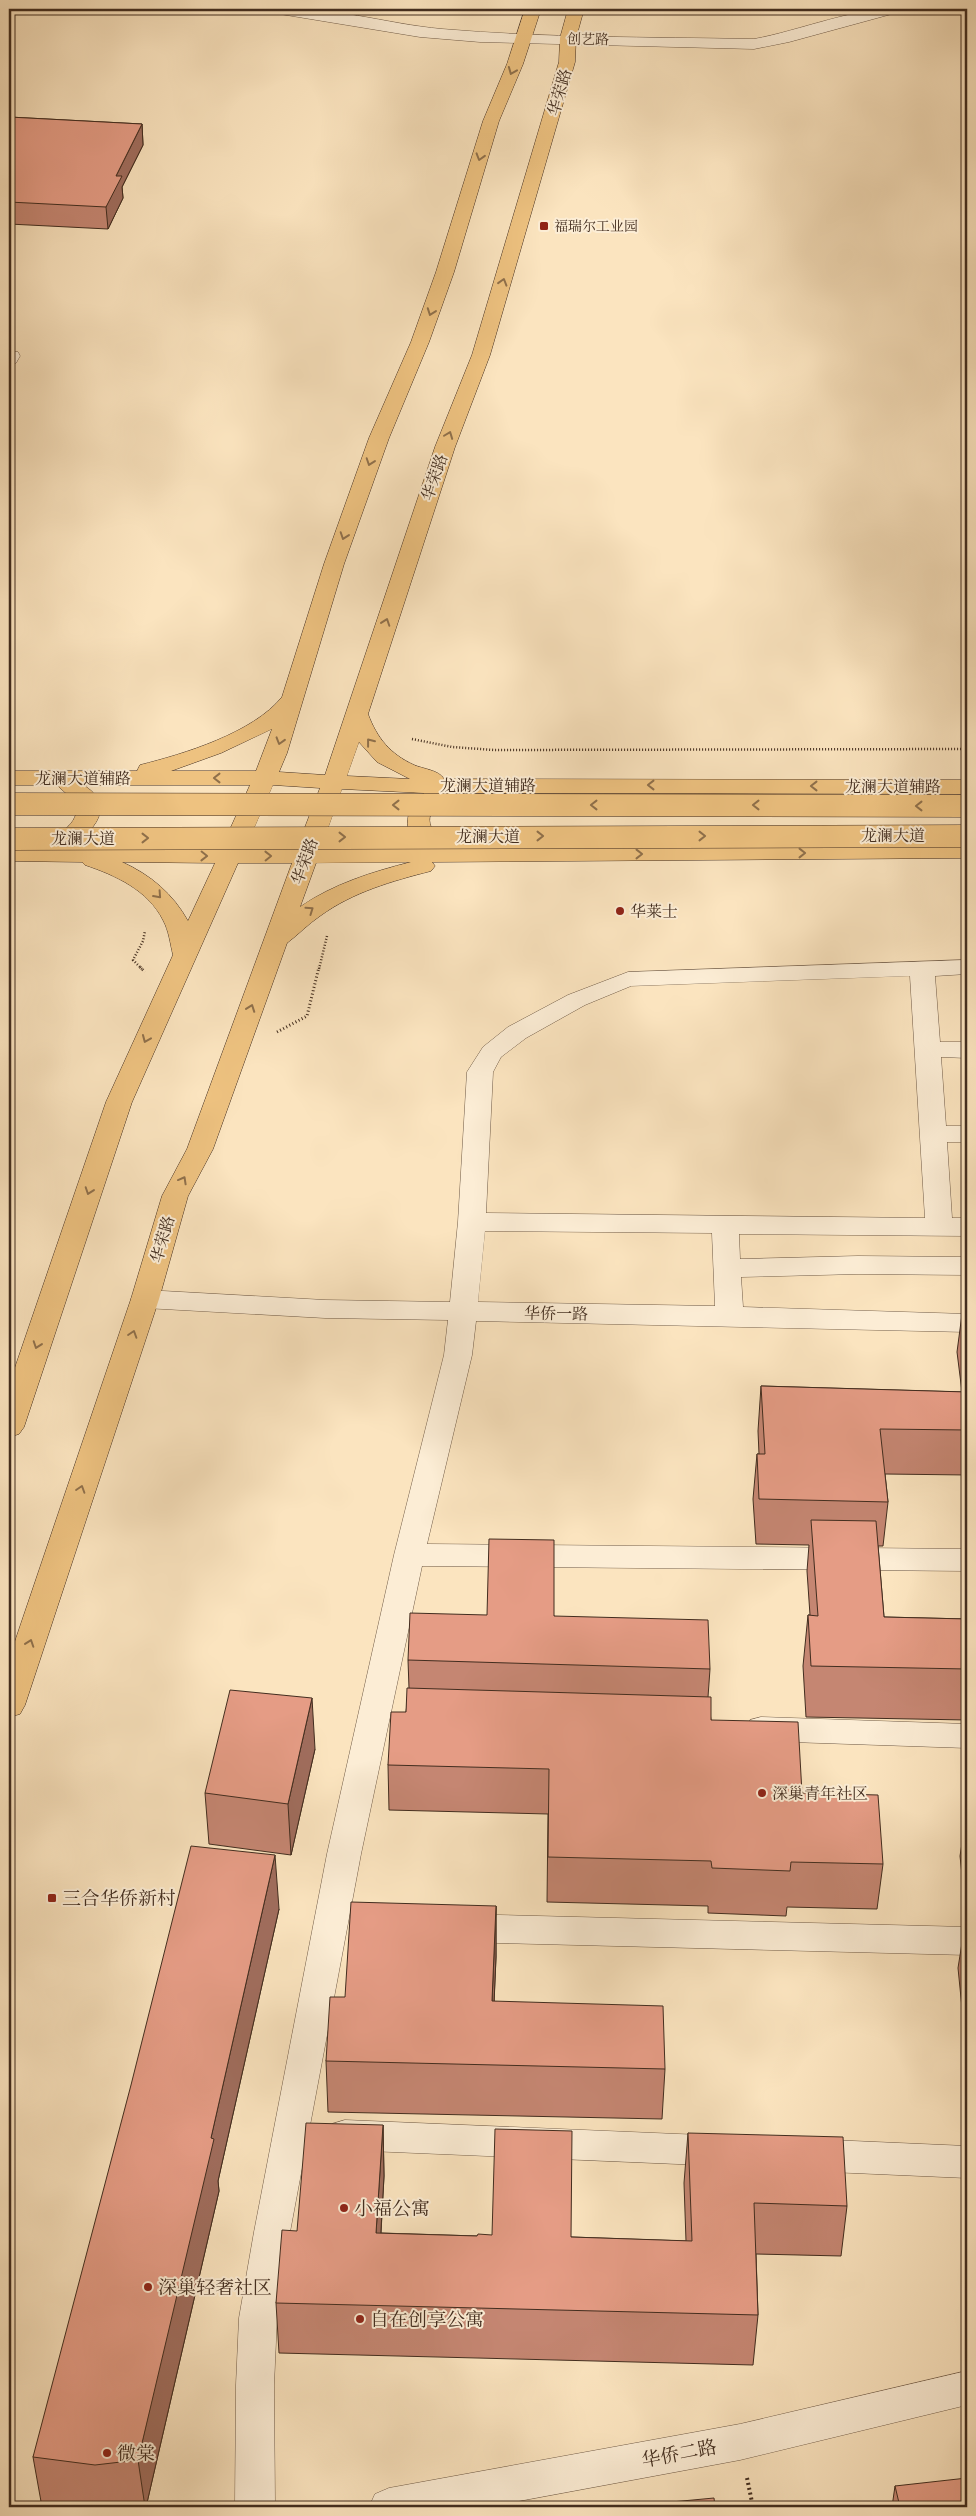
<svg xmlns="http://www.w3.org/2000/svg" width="976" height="2516" font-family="'Gentium Book Plus','Noto Serif SC',serif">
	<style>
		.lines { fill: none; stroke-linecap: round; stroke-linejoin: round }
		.minor-casing { stroke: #705b47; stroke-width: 1 }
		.major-casing { stroke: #422d1f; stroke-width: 1 }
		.path-far2 { stroke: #422d1f; stroke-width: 2.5; stroke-dasharray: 1 2; stroke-linecap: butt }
		.path-far1 { stroke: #422d1f; stroke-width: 3; stroke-dasharray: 1 2.5; stroke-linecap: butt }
		.path { stroke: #422d1f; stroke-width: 4; stroke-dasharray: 2 3; stroke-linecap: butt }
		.minor { fill: #fcedd5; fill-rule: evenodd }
		.major { fill: #eec280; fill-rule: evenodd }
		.highway-bridge-casing { stroke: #422d1f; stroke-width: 23; stroke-linecap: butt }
		.highway-bridge { stroke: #eec280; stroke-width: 22 }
		.wall { fill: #c58672; stroke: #422d1f }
		.shaded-wall { fill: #a06d5d; stroke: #422d1f }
		.building { fill: #e59c85; stroke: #422d1f }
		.oneway { stroke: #8f704b }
		.poi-dot { fill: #8f2418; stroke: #fcedd5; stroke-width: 2 }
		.labels { text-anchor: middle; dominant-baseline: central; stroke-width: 4; stroke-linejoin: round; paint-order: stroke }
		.far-street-label { font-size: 14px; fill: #422d1f; stroke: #fcedd5 }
		.far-poi-label { font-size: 14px; fill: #422d1f; stroke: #fcedd5; text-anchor: start }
		.street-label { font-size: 16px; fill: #422d1f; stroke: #fcedd5 }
		.poi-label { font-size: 16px; fill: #422d1f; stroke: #fcedd5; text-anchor: start }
		.near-poi-label { font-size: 19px; fill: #422d1f; stroke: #fcedd5; text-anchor: start }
		.near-street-label { font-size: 19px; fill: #422d1f; stroke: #fcedd5 }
	</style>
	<rect width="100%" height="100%" fill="#fbe4bf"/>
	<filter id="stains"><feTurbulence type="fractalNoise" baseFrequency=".004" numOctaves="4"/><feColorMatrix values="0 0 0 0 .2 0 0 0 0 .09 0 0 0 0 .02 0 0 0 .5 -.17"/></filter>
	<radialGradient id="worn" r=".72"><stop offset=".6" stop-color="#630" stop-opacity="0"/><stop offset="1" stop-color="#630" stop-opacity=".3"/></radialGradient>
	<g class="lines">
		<defs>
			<g id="minor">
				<path d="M272 9C329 5 386 24 442 29 545 38 650 37 754 39 799 31 858 6 902 9L899 12 789 42 754 49 480 42 420 37 280 14Z"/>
				<path d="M9 351 18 352 20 356 16 363 9 365Z"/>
				<path d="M967 960V974L935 976 940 1042H967V1058L941 1057 946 1126H967V1142H947L952 1218H967V1236L739 1234 740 1259 858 1256 967 1257V1275L858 1274 741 1277 743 1307 967 1314V1332L476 1321 472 1355 427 1544 967 1549V1571L422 1566 361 1854 290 2232 277 2318 274 2385 275 2507H235L236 2385 239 2318 254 2232 327 1854 394 1555 444 1355 448 1320 325 1318 145 1308 135 1306 131 1299 135 1292 145 1290 325 1300 450 1302 458 1222 467 1072 483 1047 508 1027 568 995 628 972ZM910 976 925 1218 486 1213 493 1072 501 1057 526 1038 585 1005 631 986ZM485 1231 712 1233 715 1306 478 1302Z"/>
				<path d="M761 1717 967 1724V1748L761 1741 750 1738 745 1729 750 1720Z"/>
				<path d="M459 1914 967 1927V1955L459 1942 447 1938 442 1928 447 1918Z"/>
				<path d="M345 2120 725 2136 738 2140 743 2151 738 2162 725 2166 345 2150 332 2146 327 2135 332 2124Z"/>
				<path d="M807 2139 967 2146V2178L807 2171 794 2166 789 2155 794 2144Z"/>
				<path d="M967 2371V2405L740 2460 487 2507H369L375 2494 389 2488 740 2424Z"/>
			</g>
			<path id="major" d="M525 9H541L523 64 499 121 454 272 429 342 389 438 344 564 287 753 279 772 325 775 435 447 472 355 559 62 560 38 568 9H584L576 38 575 62 490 355 455 447 368 714C377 738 390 754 414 765 423 769 439 770 444 779L967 780V794L454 793C450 798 445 799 441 802 418 819 434 836 451 847L967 844V858L432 862 435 866 431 871C392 881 353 892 320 916 308 924 298 935 287 943L213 1149 188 1196 159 1299 25 1705 20 1714 9 1717V1659L131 1299 162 1196 187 1149 292 863H238L132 1102 24 1427 19 1434 9 1437V1385L106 1102 173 955C170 943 169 931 163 920 148 890 115 875 85 865L82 862 9 861V847H38L41 841C59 835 79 825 77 803L59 787 60 785H9V771H137L140 765C184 754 253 733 282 697L324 564 369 438 411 342 436 272 483 121 507 64ZM272 729 256 771H171L221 753ZM359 742 377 762 410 779 347 776ZM83 785H250L221 849 67 847C93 834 118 805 83 785ZM273 785 320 788 297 848 245 849ZM342 789 424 793C405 810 401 829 420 848H321ZM122 862 215 863 188 921C173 894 151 875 122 862ZM411 862C372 872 333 884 300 907L316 863Z"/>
		</defs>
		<use href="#minor" class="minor-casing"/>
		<use href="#major" class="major-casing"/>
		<g class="path-far2">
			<path d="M412 739 452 747 494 750 967 749"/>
			<path d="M142 969 133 960 143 941 145 931"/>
			<path d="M319 969 327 936"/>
		</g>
		<g class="path-far1">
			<path d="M140 967 145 972"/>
			<path d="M277 1032 307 1016 319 967"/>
		</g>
		<path class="path" d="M747 2478 753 2507"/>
		<use href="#minor" class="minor"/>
		<use href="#major" class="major"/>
		<defs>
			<g id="highway-bridge">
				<path d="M9 804 967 806"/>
				<path d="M9 839 967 836"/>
			</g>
		</defs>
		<use href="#highway-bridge" class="highway-bridge-casing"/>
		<use href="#highway-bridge" class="highway-bridge"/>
	</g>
	<g class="wall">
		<path d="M9 117 142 124 143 145 122 187 123 198 108 229 9 224Z"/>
		<path d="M964 1299H967V1475L885 1474 888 1502 883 1546H878L884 1617 967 1619V1720L806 1717 803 1666 808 1615H810L807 1571 809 1545 756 1544 753 1499 757 1454H759L758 1431 761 1386 962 1392 957 1352Z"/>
		<path d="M554 1616 710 1669 708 1697 711 1720 802 1793 883 1864 877 1909 787 1907 786 1916 708 1913V1906L547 1902 548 1814 389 1810 388 1765 406 1712 409 1688 408 1660Z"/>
		<path d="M315 1749 291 1855 209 1844 205 1793Z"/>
		<path d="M967 1812V1912H966L960 1856Z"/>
		<path d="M496 1906V1957L494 2001 665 2069 662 2119 328 2112 326 2061 345 1997Z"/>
		<path d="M279 1909 218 2181 219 2191 146 2507H42L33 2457Z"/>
		<path d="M965 1924H967V2028H964L958 1968Z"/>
		<path d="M383 2125 384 2176 381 2233 477 2236 571 2237 686 2241 684 2183 688 2133 847 2206 841 2256 756 2254 758 2315 753 2365 279 2353 276 2303 297 2231Z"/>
		<path d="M895 2486 967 2507H892Z"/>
	</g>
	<g class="shaded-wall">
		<path d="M142 124 143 145 122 187 123 198 108 229 106 207 116 176Z"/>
		<path d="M312 1698 315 1749 291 1855 288 1804Z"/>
		<path d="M275 1855 279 1909 218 2181 219 2191 146 2507H145L138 2460Z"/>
		<path d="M496 1906V1957L492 2052V2001Z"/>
		<path d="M383 2125 384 2176 378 2283 376 2233Z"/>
	</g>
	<g class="building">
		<path d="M9 117 142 124 116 176H122L106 207 9 202Z"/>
		<path d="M964 1299H967V1327Z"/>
		<path d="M761 1386 967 1392V1430L880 1429 888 1502 759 1499 757 1454H765Z"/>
		<path d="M811 1520 876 1521 884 1617 967 1619V1669L811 1666 808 1615 818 1616Z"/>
		<path d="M489 1539 554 1540V1616L708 1620 710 1669 408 1660 410 1613 487 1615Z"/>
		<path d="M407 1688 711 1697V1720L798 1722 802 1793 878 1795 883 1864 791 1862 790 1871 712 1868 711 1861 548 1857 549 1769 388 1765 391 1712H406Z"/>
		<path d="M230 1690 312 1698 288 1804 205 1793Z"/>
		<path d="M191 1846 275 1855 211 2138 214 2139 138 2460 95 2465 33 2457 131 2085Z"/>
		<path d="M351 1902 496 1906 492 2001 663 2006 665 2069 326 2061 330 1997H345Z"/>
		<path d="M965 1924H967V1950Z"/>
		<path d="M306 2123 383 2125 376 2233 477 2236 478 2234 492 2235 495 2129 572 2131 571 2237 692 2241 688 2133 843 2137 847 2206 754 2203 758 2315 276 2303 282 2230 297 2231Z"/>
		<path d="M967 2478V2507H900L895 2486Z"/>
		<path d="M714 2498 715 2507H618Z"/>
	</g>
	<defs><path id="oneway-chevron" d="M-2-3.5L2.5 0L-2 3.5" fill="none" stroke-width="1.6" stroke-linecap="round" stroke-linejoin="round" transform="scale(1.25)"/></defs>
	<g class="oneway">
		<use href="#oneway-chevron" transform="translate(512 71) rotate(112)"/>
		<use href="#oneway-chevron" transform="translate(480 157) rotate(107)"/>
		<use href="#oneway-chevron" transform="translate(503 282) rotate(-73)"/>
		<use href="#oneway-chevron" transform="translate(431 312) rotate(110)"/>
		<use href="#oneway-chevron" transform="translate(449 435) rotate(-69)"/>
		<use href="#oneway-chevron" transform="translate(370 462) rotate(109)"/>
		<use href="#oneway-chevron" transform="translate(344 536) rotate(109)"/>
		<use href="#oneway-chevron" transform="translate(386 622) rotate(-71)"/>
		<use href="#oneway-chevron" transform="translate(280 741) rotate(107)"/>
		<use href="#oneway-chevron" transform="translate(370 742) rotate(-128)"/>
		<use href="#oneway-chevron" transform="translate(217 778) rotate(-180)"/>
		<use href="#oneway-chevron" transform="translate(651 785) rotate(-180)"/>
		<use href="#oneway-chevron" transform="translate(814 786) rotate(-180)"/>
		<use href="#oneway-chevron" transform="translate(396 805) rotate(-180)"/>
		<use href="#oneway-chevron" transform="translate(594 805) rotate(-180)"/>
		<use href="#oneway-chevron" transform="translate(756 805) rotate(-180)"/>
		<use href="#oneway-chevron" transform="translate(919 806) rotate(-180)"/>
		<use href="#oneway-chevron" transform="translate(540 836)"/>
		<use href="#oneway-chevron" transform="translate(702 836)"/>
		<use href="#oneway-chevron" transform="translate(342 837)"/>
		<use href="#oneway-chevron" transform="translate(145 838)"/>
		<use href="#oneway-chevron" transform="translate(802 853)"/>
		<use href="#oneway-chevron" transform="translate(639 854)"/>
		<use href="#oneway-chevron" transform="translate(204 856) rotate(1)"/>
		<use href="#oneway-chevron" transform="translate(268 856) rotate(-1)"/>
		<use href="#oneway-chevron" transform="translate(158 895) rotate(48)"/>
		<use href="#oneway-chevron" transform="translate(310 910) rotate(-35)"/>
		<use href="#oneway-chevron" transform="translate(251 1008) rotate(-70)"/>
		<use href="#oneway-chevron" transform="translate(146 1039) rotate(113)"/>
		<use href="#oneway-chevron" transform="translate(183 1180) rotate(-61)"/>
		<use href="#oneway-chevron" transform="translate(89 1191) rotate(109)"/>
		<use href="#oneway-chevron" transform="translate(133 1334) rotate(-72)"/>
		<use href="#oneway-chevron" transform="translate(37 1345) rotate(109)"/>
		<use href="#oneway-chevron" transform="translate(81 1489) rotate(-72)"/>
		<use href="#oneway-chevron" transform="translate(30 1643) rotate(-71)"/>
	</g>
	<g class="poi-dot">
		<rect x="539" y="221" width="10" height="10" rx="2.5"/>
		<circle cx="620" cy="911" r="5"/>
		<circle cx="762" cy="1793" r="5"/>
		<rect x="47" y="1893" width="10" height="10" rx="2.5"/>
		<circle cx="344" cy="2208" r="5"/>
		<circle cx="148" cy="2287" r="5"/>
		<circle cx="360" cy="2319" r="5"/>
		<circle cx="107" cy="2453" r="5"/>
	</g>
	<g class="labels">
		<g class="far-street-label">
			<text transform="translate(588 39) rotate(1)">创艺路</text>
		</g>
		<g class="far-poi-label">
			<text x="554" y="226">福瑞尔工业园</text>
		</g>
		<g class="street-label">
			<text transform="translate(559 92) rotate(-74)">华荣路</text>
			<text transform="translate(434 477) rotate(-71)">华荣路</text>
			<text x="83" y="778">龙澜大道辅路</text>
			<text x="488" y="785">龙澜大道辅路</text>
			<text x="893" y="786">龙澜大道辅路</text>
			<text x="893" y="835">龙澜大道</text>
			<text x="488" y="836">龙澜大道</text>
			<text x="83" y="838">龙澜大道</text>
			<text transform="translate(304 861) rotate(-70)">华荣路</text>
			<text transform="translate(162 1239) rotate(-74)">华荣路</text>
			<text transform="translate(556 1313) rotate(1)">华侨一路</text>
		</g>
		<g class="poi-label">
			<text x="630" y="911">华莱士</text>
			<text x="772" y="1793">深巢青年社区</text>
		</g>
		<g class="near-poi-label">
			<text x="62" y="1898">三合华侨新村</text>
			<text x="354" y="2208">小福公寓</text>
			<text x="158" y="2287">深巢轻奢社区</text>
			<text x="370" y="2319">自在创享公寓</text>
			<text x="117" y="2453">微棠</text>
		</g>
		<g class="near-street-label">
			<text transform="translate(679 2453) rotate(-11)">华侨二路</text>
		</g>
	</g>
	<rect width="976" height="2516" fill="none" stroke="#fbe4bf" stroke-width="30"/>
	<rect x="10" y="10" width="956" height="2496" fill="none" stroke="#422d1f" stroke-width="2.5"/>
	<rect x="15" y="15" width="946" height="2486" fill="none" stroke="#422d1f"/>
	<rect width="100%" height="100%" filter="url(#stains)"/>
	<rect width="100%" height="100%" fill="url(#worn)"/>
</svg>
